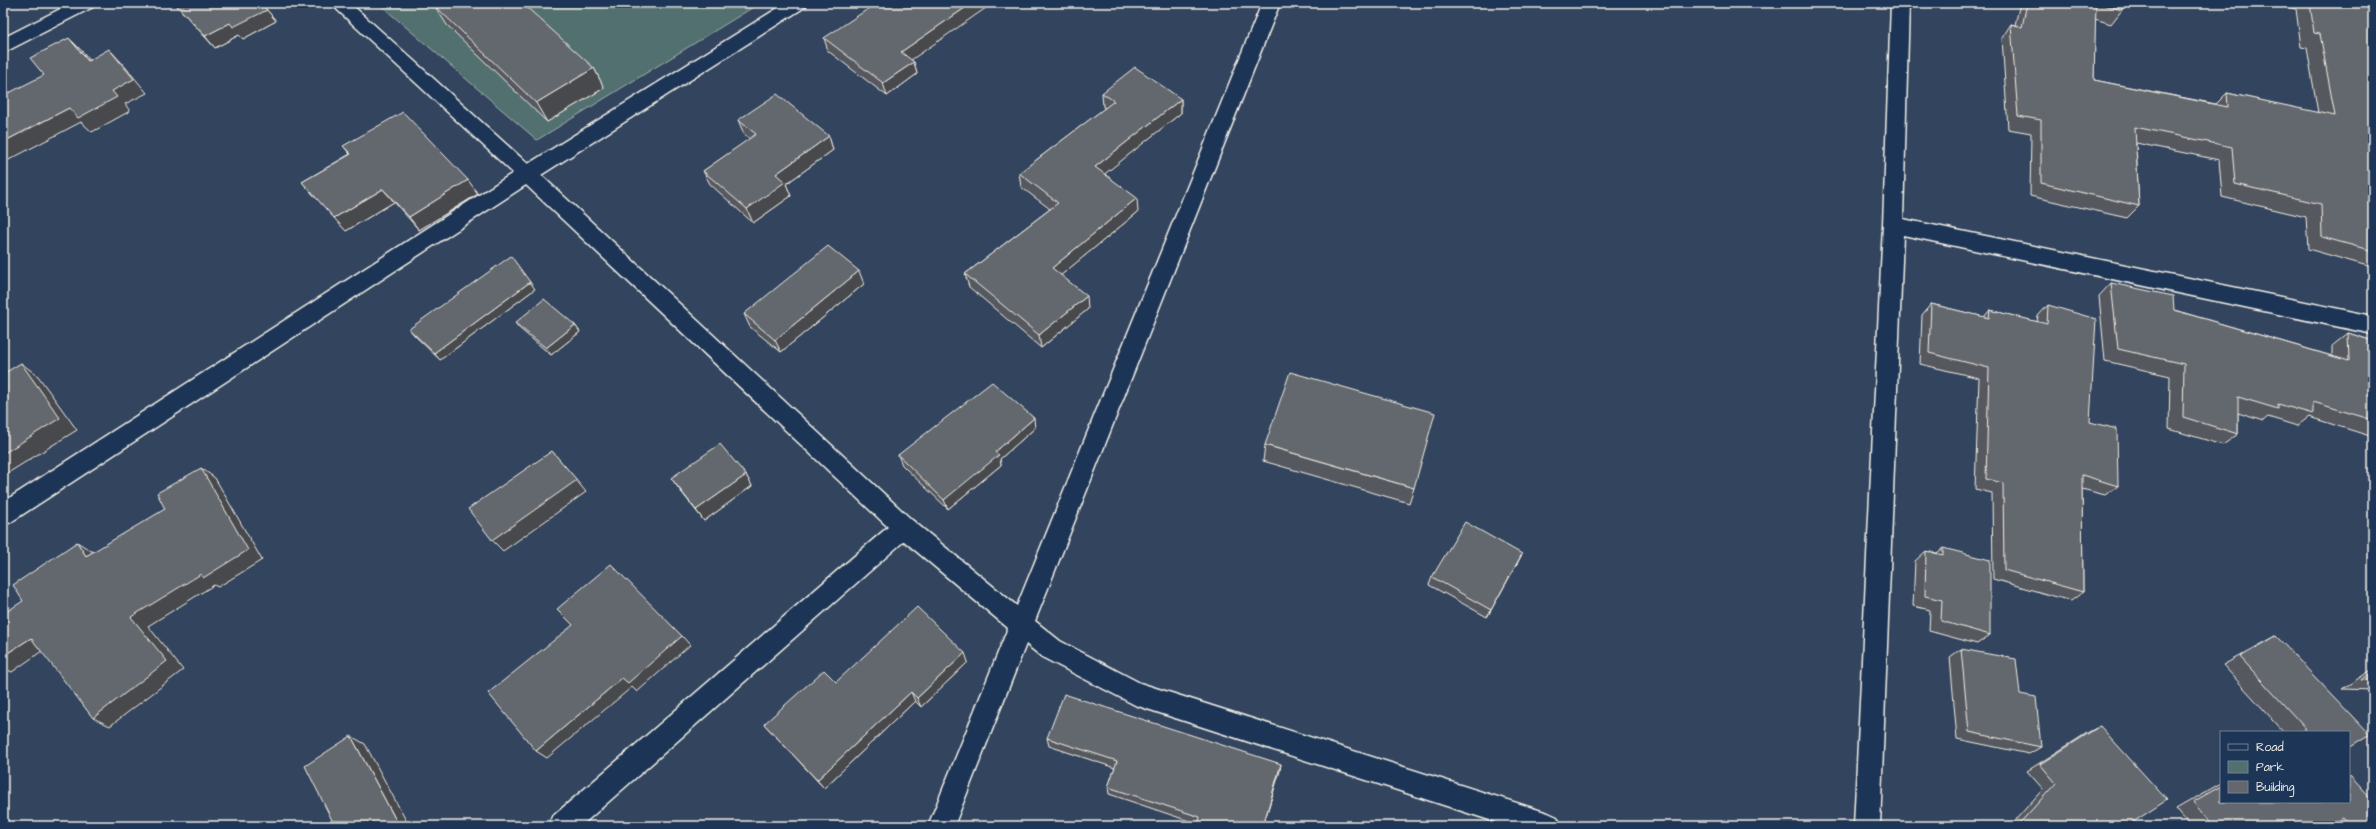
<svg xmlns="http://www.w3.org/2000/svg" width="2376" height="829" font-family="'Architects Daughter',sans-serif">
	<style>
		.green { fill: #527070; stroke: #a3b0ac }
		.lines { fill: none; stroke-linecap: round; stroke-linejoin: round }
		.minor-casing { stroke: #f4f1e8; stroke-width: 3 }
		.minor { fill: #1d3557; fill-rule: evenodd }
		.wall { fill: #56595f; stroke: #f4f1e8 }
		.shaded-wall { fill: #46484d; stroke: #f4f1e8 }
		.building { fill: #64676e; stroke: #f4f1e8 }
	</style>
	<rect width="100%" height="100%" fill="#32445e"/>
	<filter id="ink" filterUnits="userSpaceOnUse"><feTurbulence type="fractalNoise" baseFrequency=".025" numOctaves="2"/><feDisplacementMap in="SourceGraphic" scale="8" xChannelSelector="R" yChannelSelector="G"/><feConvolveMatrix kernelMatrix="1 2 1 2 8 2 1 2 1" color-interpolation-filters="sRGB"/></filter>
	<g filter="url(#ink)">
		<path class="green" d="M378 3H760L537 140Z"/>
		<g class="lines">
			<defs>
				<g id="minor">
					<path d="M72 3H96L93 7 3 53V38Z"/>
					<path d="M330 3H350L528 164 786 3H808L805 7 541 175 912 520 1017 606 1262 3H1280L1035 621 1060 641 1140 683 1548 813 1557 817 1561 826H1508L1135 705 1042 657 1026 644 954 826H928L1008 628 904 541 581 826H548L552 817 888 527 526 185 11 522 3 525V502L513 173Z"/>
					<path d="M1891 3H1909L1903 219 2373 316V334L1903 235 1880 826H1854L1883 225Z"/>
				</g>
			</defs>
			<use href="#minor" class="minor-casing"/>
			<use href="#minor" class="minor"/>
		</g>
		<g class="wall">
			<path d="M2020 3H2123L2122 10 2111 24 2095 19 2094 80 2216 104 2227 93 2318 113 2307 48 2301 47 2296 9 2267 3H2373V265L2371 267 2308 249 2306 217 2222 197 2219 160 2136 143 2139 206 2127 218 2030 196 2031 133 2008 129 2002 38 2011 24 2015 25Z"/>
			<path d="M434 5 594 68 604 88 547 122 447 25Z"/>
			<path d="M177 6 267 10 276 21 243 39 239 35 215 48Z"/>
			<path d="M824 38 911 60 914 62 917 74 887 96 828 51Z"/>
			<path d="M1102 93 1181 99V113L1104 174 1138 212 1061 275 1088 309 1041 348 969 287 965 274 1050 209 1021 187 1019 173 1105 108 1103 107Z"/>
			<path d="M738 120 829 136 833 150 786 184 791 196 753 223 710 184 703 171 750 139 744 134Z"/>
			<path d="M343 146 478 194 419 230 394 202 346 231 302 182 350 154Z"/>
			<path d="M2111 283 2174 310 2332 356V346L2348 333 2373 341V437L2309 417 2297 426 2268 417 2263 421 2238 413V434L2223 445 2169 429 2170 376 2105 361 2099 296Z"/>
			<path d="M864 284 781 352 750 327 744 314Z"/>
			<path d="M535 289 440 360 415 336 409 329Z"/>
			<path d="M1931 304 1984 317 1990 310 2037 322 2038 316 2048 305 2090 422 2118 486 2105 495 2082 489 2083 592 2071 601 1993 579 1992 493 1975 489 1979 378 1920 364 1922 315Z"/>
			<path d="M515 323 575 325 580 332 551 355 520 329Z"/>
			<path d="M1035 428 1000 459 1001 465 948 509 902 465 898 455Z"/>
			<path d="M1265 445 1414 488 1409 503 1263 461Z"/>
			<path d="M746 475 752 486 704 521 679 489 671 478Z"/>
			<path d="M1943 548 1990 635 1977 644 1929 631 1930 610 1913 606 1915 561 1926 551 1937 553Z"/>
			<path d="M1522 554 1487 617 1429 585 1432 577Z"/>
			<path d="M2276 636 2349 732H2284L2223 665Z"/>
			<path d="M1961 649 2041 747 2029 754 1957 739 1950 657Z"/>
			<path d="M968 662 921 707 915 701 824 788 764 724 836 682Z"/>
			<path d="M2373 669V690L2342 689Z"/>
			<path d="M2100 726 2127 826H2010L2043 789 2027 771 2087 733Z"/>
			<path d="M1047 738 1280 771 1198 824 1109 794 1108 787 1115 768 1049 746Z"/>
			<path d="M2221 783V802H2349L2373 826H2190L2176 809Z"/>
		</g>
		<g class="shaded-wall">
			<path d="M972 3H993L904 65 901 52Z"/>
			<path d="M267 10 276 21 243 39 239 35 215 48 205 36 230 23Z"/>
			<path d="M69 38 83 52 101 74 88 61Z"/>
			<path d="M109 49 122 63 147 93 125 104 130 111 92 132 81 122 3 163V142L69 108Z"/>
			<path d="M914 62 917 74 887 96 883 83Z"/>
			<path d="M594 68 604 88 547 122 536 103Z"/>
			<path d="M1181 99V113L1096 181 1095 167Z"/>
			<path d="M829 136 833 150 786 184 791 196 753 223 747 209 776 174Z"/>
			<path d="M468 180 478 194 419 230 409 217Z"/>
			<path d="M383 189 394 202 346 231 334 218Z"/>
			<path d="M1137 198 1138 212 1054 281 1052 268Z"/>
			<path d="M859 271 864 284 781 352 775 340Z"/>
			<path d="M530 282 535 289 440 360 434 353Z"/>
			<path d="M1087 296 1088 309 1041 348 1039 335Z"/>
			<path d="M575 325 580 332 551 355 546 348Z"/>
			<path d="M21 363 38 376 77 430 3 476V454Z"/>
			<path d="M1034 418 1035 428 1000 459 1001 465 948 509 944 500 995 452Z"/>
			<path d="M552 451 586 492 503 551 492 540Z"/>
			<path d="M201 468 215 478 262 560 218 587 214 585 148 626 183 670 110 726 93 718 131 617Z"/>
			<path d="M746 475 752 486 704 521 696 510Z"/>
			<path d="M77 542 93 552 86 556Z"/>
			<path d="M1522 554 1518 562 1487 617 1491 610Z"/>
			<path d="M682 636 690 645 637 692 632 687 547 758 536 751 622 678Z"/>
			<path d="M31 638 49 646 12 672 3 668V656Z"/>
			<path d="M965 653 968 662 921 707 917 698Z"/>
			<path d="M911 692 915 701 824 788 817 780Z"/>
			<path d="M351 736 365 744 409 826H399Z"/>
			<path d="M1281 764 1280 771 1263 826Z"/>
		</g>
		<g class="building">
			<path d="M183 3H260L267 10 233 27 230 23 205 36 177 6Z"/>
			<path d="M437 3H522L594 68 536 103 434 5Z"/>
			<path d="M877 3H972L901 52 914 62 883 83 824 38Z"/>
			<path d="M2027 3H2096L2094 80 2228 107 2227 93 2335 116 2320 34 2314 33 2310 3H2373V251L2322 237 2321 204 2235 184 2232 147 2135 127 2139 206 2041 183V120L2018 116 2011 24 2022 27Z"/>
			<path d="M2098 3H2123L2122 10Z"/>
			<path d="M69 38 88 61 109 49 134 79 112 91 117 97 78 118 69 108 3 142V96L44 75 30 58Z"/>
			<path d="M1135 67 1181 99 1095 167 1137 198 1052 268 1087 296 1039 335 965 274 1058 203 1019 173 1114 101 1102 93Z"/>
			<path d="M777 94 829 136 776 174 785 182 747 209 703 171 756 134 738 120Z"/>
			<path d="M403 112 468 180 409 217 383 189 334 218 302 182 351 154 343 146Z"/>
			<path d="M828 246 859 271 775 340 744 314Z"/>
			<path d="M511 256 530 282 434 353 409 329Z"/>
			<path d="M2111 283 2173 296 2174 310 2349 361 2348 333 2373 341V420L2313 402V414L2278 404V409L2238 397V434L2183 417 2184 364 2118 349Z"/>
			<path d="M544 299 575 325 546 348 515 323Z"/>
			<path d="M1931 304 1989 318 1990 310 2047 324 2048 305 2096 319 2090 422 2117 429 2118 486 2082 475 2083 592 2004 570 2003 483 1986 479 1989 368 1929 353Z"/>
			<path d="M21 363 60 418 3 454V374Z"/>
			<path d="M1290 372 1435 413 1414 488 1265 445Z"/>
			<path d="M992 382 1034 418 995 452 999 455 944 500 898 455Z"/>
			<path d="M720 444 746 475 696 510 671 478Z"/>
			<path d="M552 451 577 480 492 540 468 509Z"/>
			<path d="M201 468 248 550 203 578 201 574 131 617 167 661 93 718 31 638 3 656V614L23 601 13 585 77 542 86 556 165 509 157 493Z"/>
			<path d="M1465 522 1522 554 1491 610 1432 577Z"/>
			<path d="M1943 548 1990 560V635L1941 621 1942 600 1925 596 1926 551 1943 555Z"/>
			<path d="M611 564 682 636 628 683 622 678 536 751 488 693 573 625 557 609Z"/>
			<path d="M917 607 965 653 917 698 911 692 817 780 764 724 824 670 836 682Z"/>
			<path d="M2276 636 2370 735 2349 748V732H2300L2306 729 2240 657Z"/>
			<path d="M1961 649 2016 659 2020 694 2036 697 2041 747 1969 732Z"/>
			<path d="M2373 672V680H2361Z"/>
			<path d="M1064 694 1281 764 1263 826H1198L1200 817 1108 787 1117 761 1047 738Z"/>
			<path d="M2100 726 2167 800 2127 826H2017L2056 783 2040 764Z"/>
			<path d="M351 736 399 826H335L305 766Z"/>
			<path d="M2349 775 2373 801V826H2349L2342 818 2329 826H2213L2193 802 2221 786V802H2349Z"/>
		</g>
	</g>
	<rect width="2376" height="829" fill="none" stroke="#1d3557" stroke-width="16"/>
	<rect x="8" y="8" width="2360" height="813" fill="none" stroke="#f4f1e8" stroke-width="1.5" filter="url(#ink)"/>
	<rect x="2220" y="731" width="130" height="72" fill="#1d3557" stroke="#738091"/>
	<rect x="2228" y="744" width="20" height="6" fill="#1d3557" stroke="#738091"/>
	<text x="2256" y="751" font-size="12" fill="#f4f1e8">Road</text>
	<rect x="2228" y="761" width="20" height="12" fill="#527070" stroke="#738091"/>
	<text x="2256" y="771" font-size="12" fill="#f4f1e8">Park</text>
	<rect x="2228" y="781" width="20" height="12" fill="#64676e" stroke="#738091"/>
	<text x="2256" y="791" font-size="12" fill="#f4f1e8">Building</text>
</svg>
